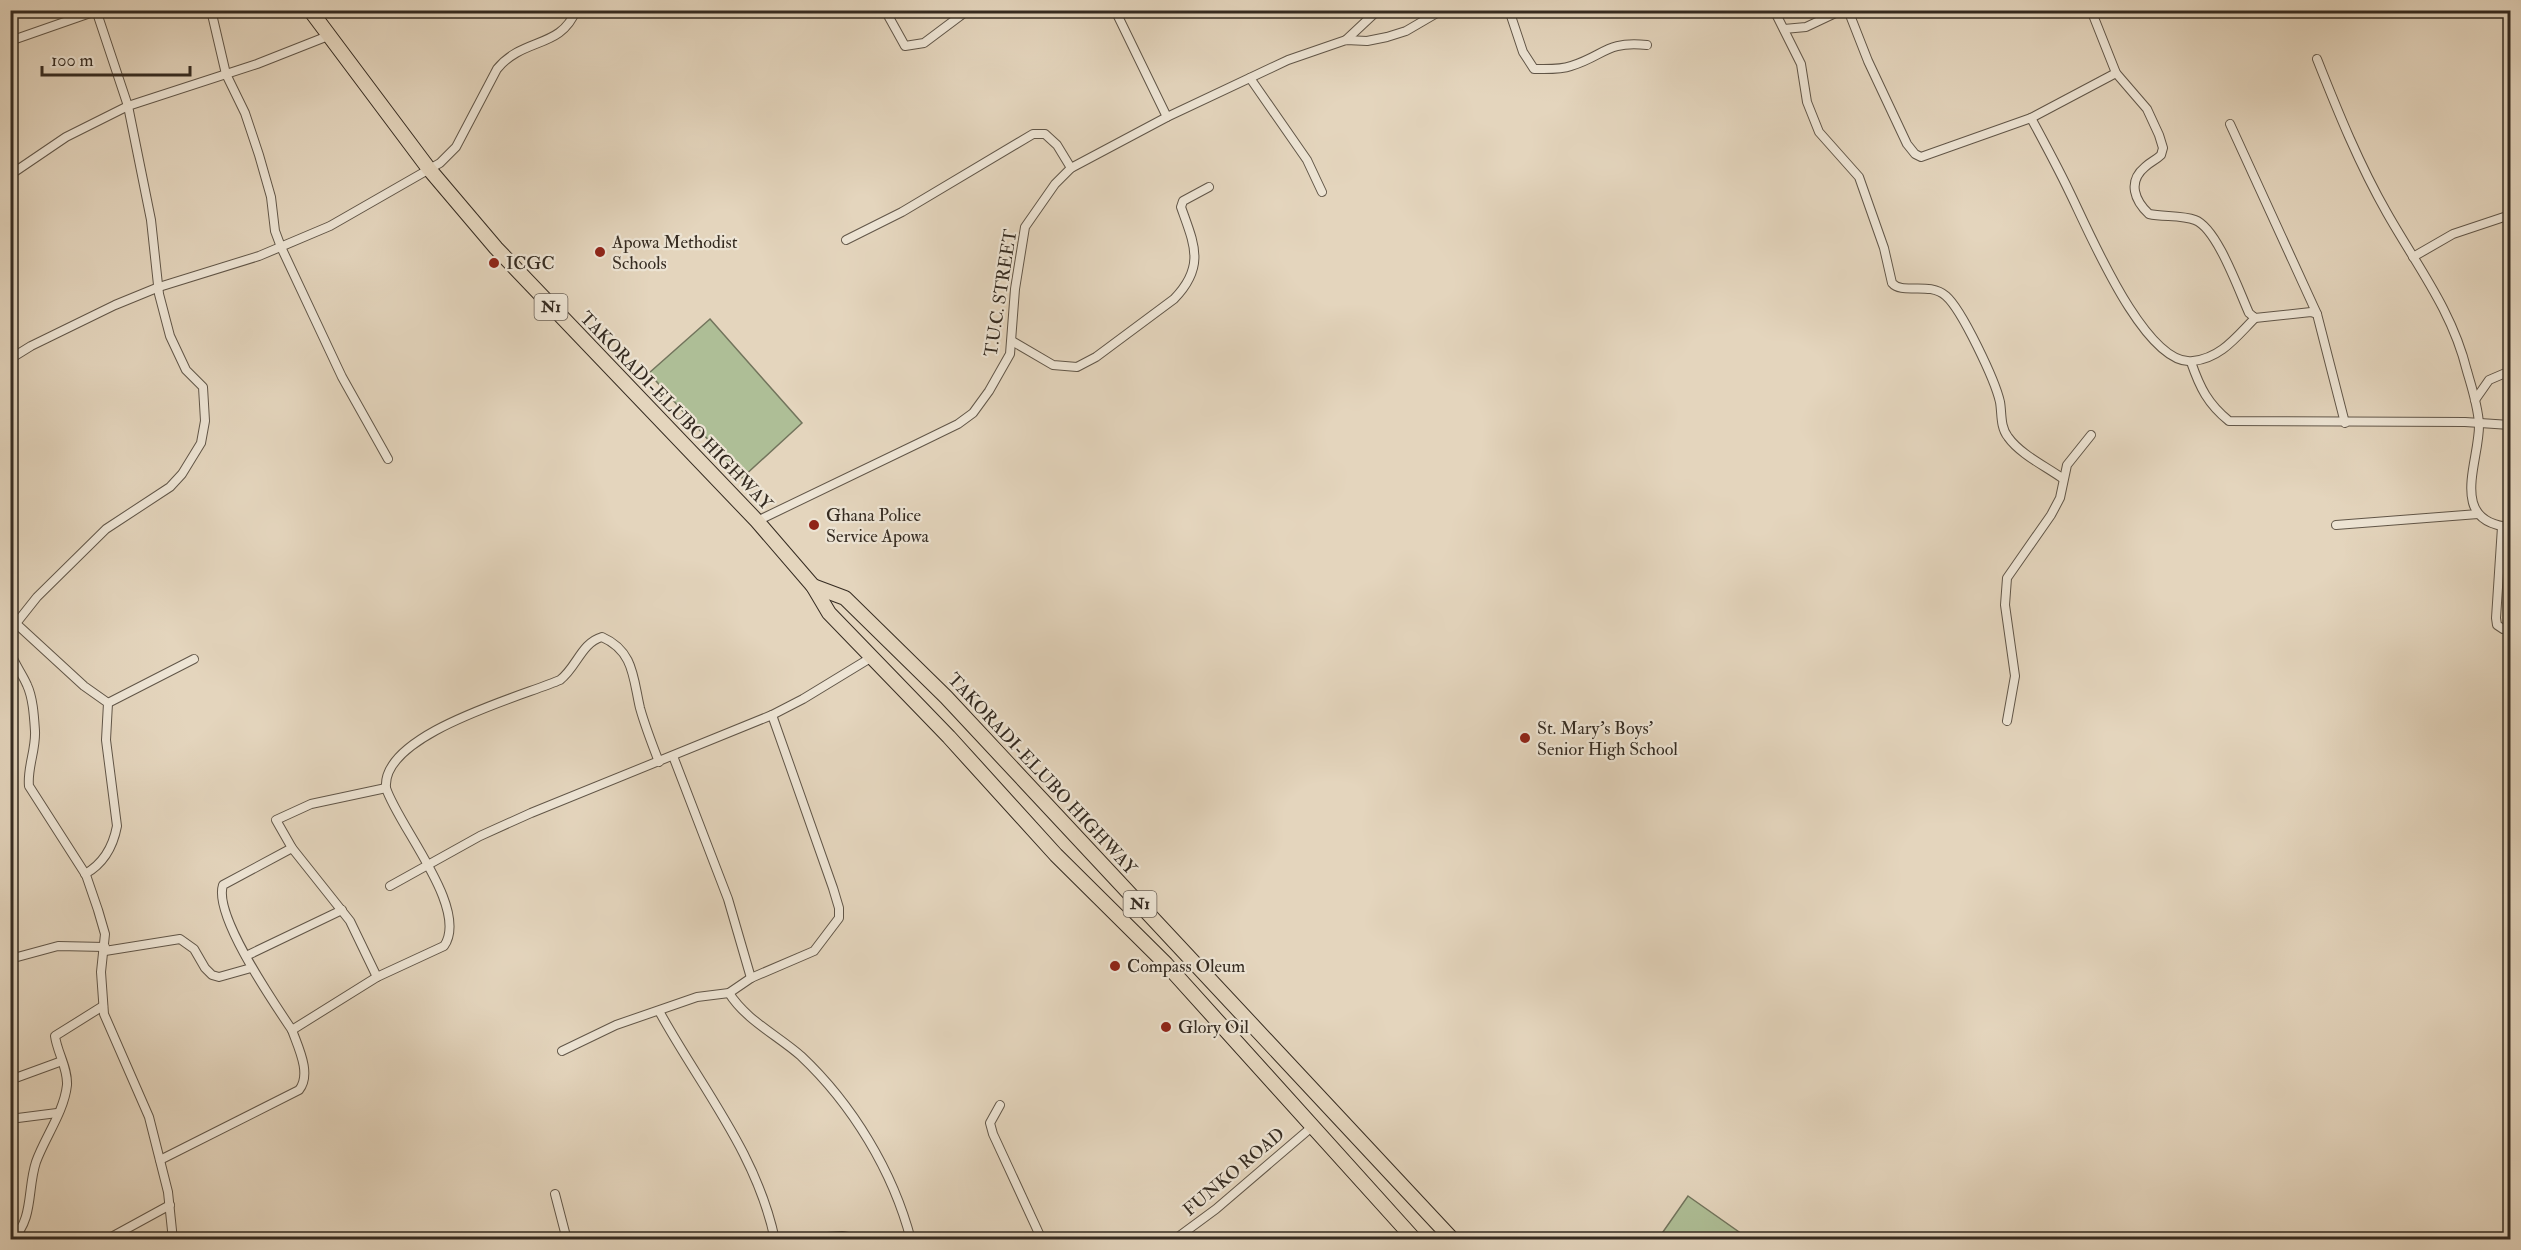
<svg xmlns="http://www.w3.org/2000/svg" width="2521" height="1250" font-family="'IM FELL Double Pica',serif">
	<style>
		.green { fill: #aebe96; stroke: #72745c; stroke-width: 1.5 }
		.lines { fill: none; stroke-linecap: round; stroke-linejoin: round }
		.minor-casing { stroke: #615648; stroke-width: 10 }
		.trunk-casing { stroke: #352b21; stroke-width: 16 }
		.minor { stroke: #ede4d4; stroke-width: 8 }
		.trunk { stroke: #e4d5bd; stroke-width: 14 }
		.poi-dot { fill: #8f2418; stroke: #ede4d4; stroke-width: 2 }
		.labels { text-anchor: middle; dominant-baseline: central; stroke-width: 4.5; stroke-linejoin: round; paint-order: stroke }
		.shield { fill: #ede4d4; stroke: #6c6257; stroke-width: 1.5 }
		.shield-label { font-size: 16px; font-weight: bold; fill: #352b21 }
		.poi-label { font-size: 18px; fill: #352b21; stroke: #ede4d4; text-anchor: start }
		.street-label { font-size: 18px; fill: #352b21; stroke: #ede4d4 }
	</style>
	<rect width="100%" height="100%" fill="#e4d5bd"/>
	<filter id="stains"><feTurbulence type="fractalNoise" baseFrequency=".00333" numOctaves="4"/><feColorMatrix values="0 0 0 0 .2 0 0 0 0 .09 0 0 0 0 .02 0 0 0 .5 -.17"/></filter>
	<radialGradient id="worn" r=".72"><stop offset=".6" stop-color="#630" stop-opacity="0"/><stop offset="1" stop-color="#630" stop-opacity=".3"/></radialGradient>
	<g class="green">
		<path d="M710 319 802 423 742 478 649 373Z"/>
		<path d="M1688 1196 1749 1239H1658Z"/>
	</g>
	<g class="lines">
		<defs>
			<g id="minor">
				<path d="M211 10 226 74 245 113 259 155 271 197 275 231 281 247 342 377 388 459"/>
				<path d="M885 10 905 46 924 43 968 10"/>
				<path d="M1115 10 1167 117"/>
				<path d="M1509 10 1523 52 1534 69C1546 69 1560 70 1571 66 1606 55 1605 41 1647 45"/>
				<path d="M1774 10 1801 64 1807 102 1819 132 1859 177 1884 248 1892 283C1902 295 1929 281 1946 296 1962 310 1995 380 2000 402 2002 413 2000 427 2008 437 2020 454 2045 466 2062 478"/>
				<path d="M1848 10 1868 61 1907 144 1915 154 1921 157 2031 118 2116 73"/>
				<path d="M2091 10 2116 73 2147 109 2159 135 2163 148 2161 155C2156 160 2150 162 2145 167 2127 182 2135 201 2149 214 2163 217 2182 215 2195 220 2217 228 2239 291 2249 313L2255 318 2311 312 2317 314 2345 423"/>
				<path d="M1784 29 1806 27 1842 10"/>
				<path d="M1346 40 1378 10"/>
				<path d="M10 41 96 11"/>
				<path d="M2317 59C2338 112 2359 164 2387 213 2417 266 2452 310 2467 371 2472 388 2478 406 2479 424 2480 461 2447 522 2510 527"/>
				<path d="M1250 78 1307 160 1322 192"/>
				<path d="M2031 118C2044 142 2057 166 2069 191 2087 227 2145 368 2193 361 2221 358 2236 337 2255 318"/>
				<path d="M2230 124 2317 314"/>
				<path d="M10 175 66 137 128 106 257 64 328 36"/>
				<path d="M846 240 902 212 1033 134H1045L1057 145 1071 168"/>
				<path d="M2413 257 2453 234 2510 215"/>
				<path d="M1012 341 1053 365 1077 367 1096 357 1174 299C1206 266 1194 244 1181 207L1183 201 1209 187"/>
				<path d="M10 359 31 346 115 305 159 287 259 256 330 226 440 163 456 147 497 69C523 37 561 49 576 10"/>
				<path d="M2191 362C2200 388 2208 404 2229 421L2465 422 2510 425"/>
				<path d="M2475 400 2489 380 2510 371"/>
				<path d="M757 521 919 443 958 424 973 413 989 391 1010 354 1015 289 1025 227 1055 184 1071 168 1167 117 1288 60 1346 40 1367 41 1387 37 1406 31 1442 10"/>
				<path d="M2336 525 2478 514"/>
				<path d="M2502 527 2496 618 2497 625 2503 629 2510 628"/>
				<path d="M10 618 84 686 108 703 106 740 117 826C113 847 103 864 85 874"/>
				<path d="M10 631 37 597 106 529 170 487 182 474 201 443 205 421 203 387 186 370 170 336 159 294 151 220 128 106 96 10"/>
				<path d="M10 651C14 664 22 673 27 685 33 698 34 716 35 731 36 750 27 768 29 786L86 875 98 910 105 934 101 972 104 1014 149 1117 168 1192 173 1240"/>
				<path d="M108 703 194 659"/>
				<path d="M2007 721 2015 676 2005 605 2007 578 2051 515 2060 498 2067 465 2091 435"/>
				<path d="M673 756 728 899 751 978"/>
				<path d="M292 848 223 885C213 915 274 1003 292 1030"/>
				<path d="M390 886 480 836 531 813 772 715 803 699 872 657"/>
				<path d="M105 951 180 939 194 949 205 968 212 975 219 977 251 968"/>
				<path d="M246 956 342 910"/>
				<path d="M10 959 58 946 105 947"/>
				<path d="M377 977 350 921 292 848 276 820 311 804 386 788"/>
				<path d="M729 993C746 1020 777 1035 801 1056 852 1104 893 1171 911 1240"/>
				<path d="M659 1011C700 1086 757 1153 775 1240"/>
				<path d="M562 1051 616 1025 697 997 729 993 751 978 814 951 839 918V908L833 888 772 715"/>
				<path d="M10 1080 62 1061"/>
				<path d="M1000 1105 990 1123 993 1134 1042 1240"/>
				<path d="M10 1119 57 1113"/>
				<path d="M160 1160 299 1090C312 1074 298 1047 292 1030L377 977 444 946C470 909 398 826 386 788 381 734 520 697 560 680 577 667 581 643 602 637 634 651 633 678 640 708 645 726 652 744 659 762"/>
				<path d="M555 1194 567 1240"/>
				<path d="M12 1240C34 1219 27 1189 36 1162 45 1137 64 1112 67 1085 68 1068 57 1052 55 1036L103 1006"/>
				<path d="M106 1240 170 1205"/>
				<path d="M782 1240 842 1236 867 1240"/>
				<path d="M1174 1240 1216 1209 1313 1126"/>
			</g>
			<g id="trunk">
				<path d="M310 10 429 169 496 248 757 521 813 586 829 613 949 737 1056 855 1166 964 1415 1240"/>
				<path d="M813 586 845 598 946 697 1453 1240"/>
			</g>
		</defs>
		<use href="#minor" class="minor-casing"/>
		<use href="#trunk" class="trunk-casing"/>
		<use href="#minor" class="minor"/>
		<use href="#trunk" class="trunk"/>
	</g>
	<g class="poi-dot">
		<circle cx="600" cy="252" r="6"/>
		<circle cx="494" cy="263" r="6"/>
		<circle cx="814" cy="525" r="6"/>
		<circle cx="1525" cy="738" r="6"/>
		<circle cx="1115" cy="966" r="6"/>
		<circle cx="1166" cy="1027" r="6"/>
	</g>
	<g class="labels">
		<g class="shield">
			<rect x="534.5" y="294" width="33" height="26" rx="4.5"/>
			<rect x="1123.5" y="891" width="33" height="26" rx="4.5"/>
		</g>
		<g class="shield-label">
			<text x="551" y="307">N1</text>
			<text x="1140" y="904">N1</text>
		</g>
		<g class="poi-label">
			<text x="612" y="242">Apowa Methodist<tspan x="612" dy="21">Schools</tspan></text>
			<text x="506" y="263">ICGC</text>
			<text x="826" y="515">Ghana Police<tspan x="826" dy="21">Service Apowa</tspan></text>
			<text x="1537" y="728">St. Mary's Boys'<tspan x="1537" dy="21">Senior High School</tspan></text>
			<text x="1127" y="966">Compass Oleum</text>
			<text x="1178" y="1027">Glory Oil</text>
		</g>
		<g class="street-label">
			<text transform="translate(1001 293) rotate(-81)">T.U.C. STREET</text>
			<text transform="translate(676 411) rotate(46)">TAKORADI-ELUBO HIGHWAY</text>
			<text transform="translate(1042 774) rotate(47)">TAKORADI-ELUBO HIGHWAY</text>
			<text transform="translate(1234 1172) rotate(-40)">FUNKO ROAD</text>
		</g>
	</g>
	<rect width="2521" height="1250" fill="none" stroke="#e4d5bd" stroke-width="36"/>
	<rect x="12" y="12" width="2497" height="1226" fill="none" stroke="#352b21" stroke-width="3"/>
	<rect x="18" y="18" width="2485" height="1214" fill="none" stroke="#352b21" stroke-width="1.5"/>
	<path d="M42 66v9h148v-9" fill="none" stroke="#352b21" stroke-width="3"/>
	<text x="51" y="66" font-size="18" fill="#352b21" stroke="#ede4d4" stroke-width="4.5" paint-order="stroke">100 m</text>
	<rect width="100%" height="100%" filter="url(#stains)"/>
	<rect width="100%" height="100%" fill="url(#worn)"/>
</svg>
